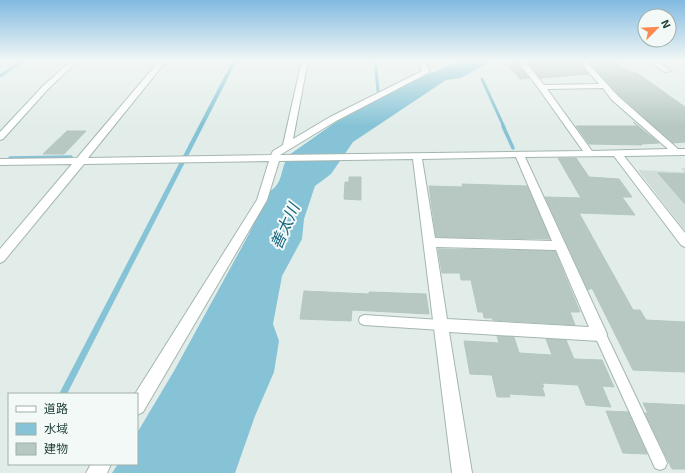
<svg xmlns="http://www.w3.org/2000/svg" width="685" height="473" font-family="'Exo 2','Noto Sans JP',sans-serif">
	<style>
		.built { fill: #d0ddd8 }
		.water { fill: #86c3d6 }
		.lines { fill: none; stroke-linecap: round; stroke-linejoin: round }
		.stream-far1 { stroke: #86c3d6; stroke-width: 3 }
		.stream { stroke: #86c3d6; stroke-width: 3.5 }
		.building { fill: #b7c8c2; stroke: #b4c7c1 }
		.service-casing { stroke: #a4b6b1; stroke-width: 2 }
		.minor-casing { stroke: #a4b6b1; stroke-width: 2 }
		.secondary-casing { stroke: #9fbab3; stroke-width: 2 }
		.service { fill: #fff; fill-rule: evenodd }
		.minor { fill: #fff; fill-rule: evenodd }
		.secondary { fill: #fff; fill-rule: evenodd }
		.labels { text-anchor: middle; dominant-baseline: central; stroke-width: 4; stroke-linejoin: round; paint-order: stroke }
		.water-label { font-size: 16px; font-style: italic; fill: #166680; stroke: #f3f9f7 }
	</style>
	<rect width="100%" height="100%" fill="#e2ede9"/>
	<path class="built" d="M681 168H685V231L638 170 684 172Z"/>
	<g class="water">
		<path d="M233 60H237L67 394H59Z"/>
		<path d="M462 60H493L461 78 446 80 353 142 331 174 315 186 304 219 302 239 282 276 273 324 279 341 274 372 255 416 235 473H112L118 464H137V433L174 371 249 234 267 193C285 184 279 169 289 155L336 122 415 80Z"/>
	</g>
	<g class="lines">
		<g class="stream-far1">
			<path d="M375 60 378 91"/>
			<path d="M0 76 24 60"/>
			<path d="M482 79 504 127"/>
		</g>
		<g class="stream">
			<path d="M503 126 513 148"/>
			<path d="M10 158 71 157"/>
		</g>
	</g>
	<g class="building">
		<path d="M527 60H577L589 74 540 78Z"/>
		<path d="M587 60H613L630 72H636L685 107V142L673 143 619 95Z"/>
		<path d="M511 63H517L529 78 520 79 509 66H514Z"/>
		<path d="M633 122 659 143 641 144 642 145 589 144 576 126H638Z"/>
		<path d="M67 131H86L64 154H43Z"/>
		<path d="M558 158H576L589 177 619 179 632 197H622L635 215 579 213 633 310H640L646 320 685 322V372L633 370 592 288 588 290 545 197 581 198Z"/>
		<path d="M658 173 685 174V204Z"/>
		<path d="M349 177H361V200L344 199 345 182H349Z"/>
		<path d="M462 184 527 186 550 239 436 237 429 186 463 187Z"/>
		<path d="M438 249 555 251 580 312H570L575 325 493 320 492 318H484L483 312H478L471 280H461L460 273H442Z"/>
		<path d="M304 291 369 294V292L426 294 429 314 352 310 351 321 300 319Z"/>
		<path d="M497 336 514 337 519 353 552 355 546 339 566 340 574 359 602 360 614 387 602 386 611 407 586 405 578 385 542 383 544 387H542L545 396 509 394 510 397H497L492 375 470 374 464 341 499 343Z"/>
		<path d="M643 403 685 405V469H672L645 413H648Z"/>
		<path d="M606 411 628 412 647 454 623 453Z"/>
	</g>
	<g class="lines">
		<defs>
			<g id="service">
				<path d="M364 315 441 320 445 322 447 325 445 328 441 330 364 325 360 323 359 320 360 317Z"/>
				<path d="M600 329 604 330 665 458 667 463 665 468 660 470 655 468 594 334 596 330Z"/>
			</g>
			<g id="minor">
				<path d="M160 60H167L88 158 271 155 273 151 283 145 302 60H308L293 139 330 117 422 71 418 60H424L430 72 336 121 280 155 583 151 539 89 517 60H524L544 85 599 84 578 60H585L618 96 678 149H685V155L624 156 685 233V247L681 245 614 156 525 157 607 334 605 339 600 341 449 332 472 473H452L413 159 279 161 267 200 143 412 137 415V394H135L257 200 269 161 84 164 4 261 0 263V249L72 164 0 165V159L77 158ZM603 88 612 100 668 149 592 151 547 89ZM516 157 552 241 435 238 422 159ZM436 247 556 250 589 327 447 319Z"/>
				<path d="M647 60H655L671 71 665 72Z"/>
				<path d="M91 464H111L107 473H86Z"/>
			</g>
			<path id="secondary" d="M72 60H79L48 89 3 139 0 140V132L43 86Z"/>
		</defs>
		<use href="#service" class="service-casing"/>
		<use href="#minor" class="minor-casing"/>
		<use href="#secondary" class="secondary-casing"/>
		<use href="#service" class="service"/>
		<use href="#minor" class="minor"/>
		<use href="#secondary" class="secondary"/>
	</g>
	<linearGradient id="sky" x2="0" y2="1"><stop stop-color="#81bae1"/><stop offset="0.48" stop-color="#f2f7f5"/><stop offset="1" stop-color="#f2f7f5" stop-opacity="0"/></linearGradient>
	<rect width="685" height="126" fill="url(#sky)"/>
	<g class="labels">
		<g class="water-label">
			<text transform="translate(284 226) rotate(-66)">善太川</text>
		</g>
	</g>
	<rect x="8" y="393" width="130" height="72" fill="#f3f9f7" stroke="#9fafab"/>
	<rect x="16" y="406" width="20" height="6" fill="#ffffff" stroke="#9fafab"/>
	<text x="44" y="413" font-size="12" fill="#20403a">道路</text>
	<rect x="16" y="423" width="20" height="12" fill="#86c3d6" stroke="#9fafab"/>
	<text x="44" y="433" font-size="12" fill="#20403a">水域</text>
	<rect x="16" y="443" width="20" height="12" fill="#b7c8c2" stroke="#9fafab"/>
	<text x="44" y="453" font-size="12" fill="#20403a">建物</text>
	<g transform="translate(657 28) rotate(66)"><circle r="19" fill="#f3f9f7" stroke="#9fafab"/>
	<path d="M0-3L7 15L0 10L-7 15Z" fill="#fc8951"/>
	<text y="-6" font-size="11" font-weight="bold" text-anchor="middle" fill="#20403a">N</text>
	</g>
</svg>
